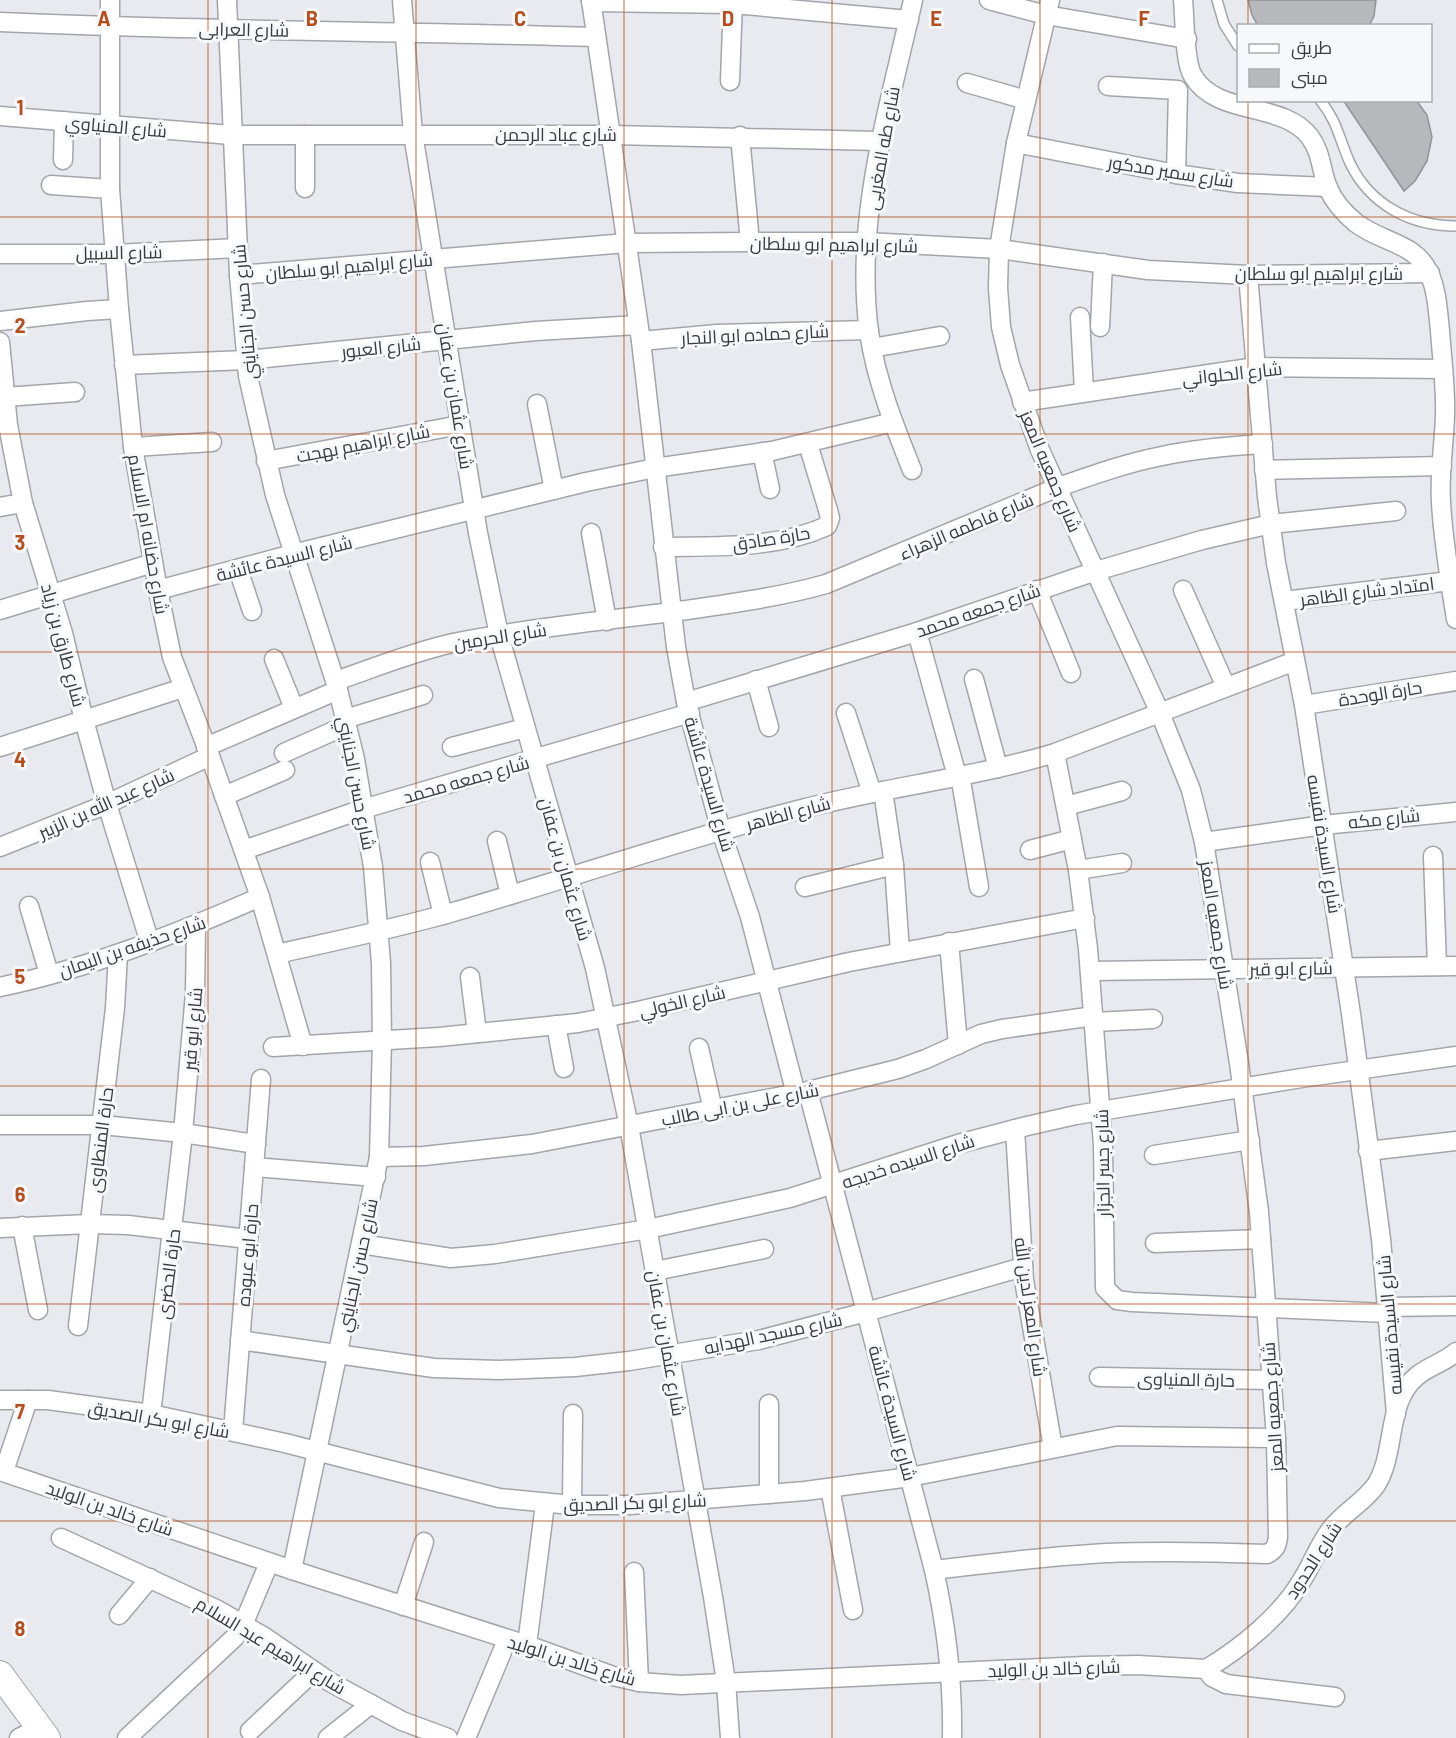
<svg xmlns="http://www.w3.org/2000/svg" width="1456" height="1738" font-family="Barlow,Cairo,sans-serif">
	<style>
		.building { fill: #b7b8bc; stroke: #929397; stroke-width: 1.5 }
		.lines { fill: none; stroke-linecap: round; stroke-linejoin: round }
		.lane-casing { stroke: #a4a5aa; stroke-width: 12 }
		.street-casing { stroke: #a4a5aa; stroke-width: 21 }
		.secondary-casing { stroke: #a4a5aa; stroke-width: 28 }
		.lane { stroke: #fff; stroke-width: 9 }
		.street { stroke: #fff; stroke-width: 18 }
		.secondary { stroke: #fff; stroke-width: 26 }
		.grid { fill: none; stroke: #b34f1e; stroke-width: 1.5; stroke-opacity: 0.55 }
		.labels { text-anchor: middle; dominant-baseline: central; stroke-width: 6; stroke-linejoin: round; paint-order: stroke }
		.street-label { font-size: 18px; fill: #3b3b3d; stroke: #f6f8fc }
		.grid-label { font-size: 20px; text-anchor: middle; font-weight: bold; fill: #b34f1e; stroke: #f6f8fc; stroke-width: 6; stroke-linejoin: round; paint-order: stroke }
	</style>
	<rect width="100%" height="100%" fill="#e9eaef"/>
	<g class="building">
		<path d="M1248 0H1376L1374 16 1369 26H1258L1252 15Z"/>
		<path d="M1343 100H1416L1427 115 1432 137 1427 161 1415 181 1404 191Z"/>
	</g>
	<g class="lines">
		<defs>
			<g id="lane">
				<path d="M1217 0 1224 24 1238 46"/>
				<path d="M1320 100C1338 122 1339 139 1350 163 1370 205 1411 226 1456 226"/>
			</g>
			<g id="street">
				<path d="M110 0V189L119 309 133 447 158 590 172 657 210 756 260 897 303 1046"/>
				<path d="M227 0 239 275 248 376 275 495 338 690 355 759 373 867 381 963 382 1041 379 1157 292 1570"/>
				<path d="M402 0 413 134 478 533 499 635 595 968 629 1126 713 1597 726 1682 730 1738"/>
				<path d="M591 0 641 341 676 647 686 702 721 831 750 917 796 1094"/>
				<path d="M989 0 1046 15 1187 39"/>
				<path d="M1183 0C1185 19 1184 62 1193 76 1217 117 1283 101 1310 137 1322 153 1321 172 1328 188 1334 202 1345 214 1356 223 1382 243 1415 242 1429 273 1437 290 1438 312 1440 331 1442 359 1446 388 1445 416 1444 445 1439 474 1441 502 1443 541 1450 581 1456 619"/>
				<path d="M591 2 733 4 909 20"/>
				<path d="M0 22C199 31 398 31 596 37"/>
				<path d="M730 81 733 0"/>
				<path d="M967 83 1026 100"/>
				<path d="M1108 86 1178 90 1176 174"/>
				<path d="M0 116 231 135H612L879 141"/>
				<path d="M305 135V188"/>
				<path d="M740 136 750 242"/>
				<path d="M1016 143 1176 174 1238 183 1328 187"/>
				<path d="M63 160 64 121"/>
				<path d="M51 185 110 189"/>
				<path d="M0 254H115L238 248"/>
				<path d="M239 275 627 243 750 242H866L999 249 1148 270 1248 275 1430 273"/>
				<path d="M1248 275 1267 497 1276 563 1304 705 1351 1014 1381 1239 1396 1414"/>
				<path d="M1080 317 1084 392"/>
				<path d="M0 321 87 311 119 309"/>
				<path d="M1100 327 1103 263"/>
				<path d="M641 341 717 334 869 330"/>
				<path d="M0 342 8 425 23 503 63 633 84 720 107 804 150 943"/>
				<path d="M872 348 940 336"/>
				<path d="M124 365 246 360 536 331 638 325"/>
				<path d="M5 397 75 392"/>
				<path d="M1022 402 1256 367 1443 369"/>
				<path d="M537 404 554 490"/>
				<path d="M133 447 212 442"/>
				<path d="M762 452 770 489"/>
				<path d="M266 461 460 425"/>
				<path d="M912 470C894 425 876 380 869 332 854 219 889 109 913 0"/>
				<path d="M1264 470 1442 466"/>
				<path d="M0 507 23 503"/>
				<path d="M591 533 607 621"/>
				<path d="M663 547C717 546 777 549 827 526L830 518 828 510 808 444"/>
				<path d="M238 569 252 611"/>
				<path d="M158 590 293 554 586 482 655 468 772 451 893 422"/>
				<path d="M1037 590 1071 673"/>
				<path d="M1183 590 1226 687"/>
				<path d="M1284 601 1450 581"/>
				<path d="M0 610 153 563"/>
				<path d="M917 632 957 776"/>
				<path d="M274 659 294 708"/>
				<path d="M974 679 998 768"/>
				<path d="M756 680 769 727"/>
				<path d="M336 681C374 668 412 652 453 643 530 628 609 620 687 610 734 603 780 597 826 584L1056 488C1090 476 1126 463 1162 456 1195 449 1229 446 1263 444"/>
				<path d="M686 702 917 632 1096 571 1202 540 1271 524 1396 511"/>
				<path d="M1304 705 1456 681"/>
				<path d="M846 713 872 793"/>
				<path d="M345 719 423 695"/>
				<path d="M0 747 183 688"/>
				<path d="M206 747 338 690"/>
				<path d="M452 747 525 728"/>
				<path d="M284 753 347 725"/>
				<path d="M1055 753 1078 870 1088 949 1103 1145 1105 1288 1117 1300 1132 1302 1387 1313"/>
				<path d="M960 775 979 887"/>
				<path d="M883 791 894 865 900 952"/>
				<path d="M224 796 285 770"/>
				<path d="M1066 806 1122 791"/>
				<path d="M497 841 510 895"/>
				<path d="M1204 842 1323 825 1456 812"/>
				<path d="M0 847 107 804 210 756"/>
				<path d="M244 850 363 809 690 713"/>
				<path d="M1030 850 1072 839"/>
				<path d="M1433 856 1437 966"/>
				<path d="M430 862 443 915"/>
				<path d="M1078 870 1122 863"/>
				<path d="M805 887 894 865"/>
				<path d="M29 906 49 974"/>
				<path d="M949 942 958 1045"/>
				<path d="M277 954C335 941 393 929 450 913 567 879 683 839 802 809 886 787 972 778 1055 753L1295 661"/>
				<path d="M1090 971 1456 966"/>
				<path d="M470 977 477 1033"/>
				<path d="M0 987C90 968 176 934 260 897"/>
				<path d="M1094 1022 1153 1019"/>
				<path d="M556 1025 564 1068"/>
				<path d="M273 1047 439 1037 578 1023 638 1011 849 962 1085 918"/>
				<path d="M699 1048 713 1110"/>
				<path d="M808 1091 934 1570C946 1624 953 1682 952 1738"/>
				<path d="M0 1125H102L183 1133 256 1144"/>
				<path d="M1015 1129 1024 1280 1053 1448"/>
				<path d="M1368 1151 1456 1141"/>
				<path d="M1154 1155 1250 1140"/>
				<path d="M379 1157 424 1156 532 1144 808 1091 898 1069 926 1059 981 1034 1002 1029 1094 1016"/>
				<path d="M254 1167 376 1177"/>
				<path d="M22 1226 38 1310"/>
				<path d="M0 1228 89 1224 128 1225 248 1239"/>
				<path d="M1155 1243 1261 1239"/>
				<path d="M361 1244 451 1258 495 1254 648 1229 790 1198 958 1144 1027 1126 1076 1115 1308 1077 1456 1056"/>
				<path d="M655 1271 764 1249"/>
				<path d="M1387 1307 1456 1306"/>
				<path d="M78 1326 115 1008 118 954"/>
				<path d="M240 1340 434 1368 499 1370 575 1367 629 1361 759 1340 866 1312 1023 1267"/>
				<path d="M1099 1377 1273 1380"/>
				<path d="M0 1400H48L151 1414 285 1443 499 1498 572 1505H630L805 1491 910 1477 1117 1436 1276 1438"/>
				<path d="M769 1404V1494"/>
				<path d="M151 1414 183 1133 195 993 196 925"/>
				<path d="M233 1431 261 1079"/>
				<path d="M0 1471 292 1570 527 1645 613 1676 639 1682 681 1685 1084 1666 1138 1665 1206 1669"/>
				<path d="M4 1471 28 1400"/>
				<path d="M830 1488 853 1610"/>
				<path d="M572 1505 573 1414"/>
				<path d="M61 1538 218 1610 263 1636 330 1682 402 1721 448 1738"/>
				<path d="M934 1570C992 1563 1049 1556 1107 1553 1160 1551 1213 1552 1267 1554 1275 1550 1277 1546 1278 1537L1276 1438 1259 1212 1239 1063 1204 842 1191 790 1160 713 1040 450 1010 365 1001 327 998 288 999 249 1016 143 1050 0"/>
				<path d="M634 1572 639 1682"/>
				<path d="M403 1606 424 1542"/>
				<path d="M119 1615 150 1578"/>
				<path d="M527 1645 545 1504"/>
				<path d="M1206 1669C1240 1649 1282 1615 1302 1580 1313 1563 1318 1546 1331 1529 1344 1512 1363 1503 1376 1485 1397 1452 1385 1402 1417 1376 1429 1366 1445 1362 1456 1352"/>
				<path d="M1206 1669 1212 1677 1226 1684 1335 1697"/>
				<path d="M250 1731 314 1671"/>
				<path d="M19 1738 39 1728"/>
				<path d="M127 1738 235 1637 243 1625 269 1563"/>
				<path d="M328 1738 371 1704"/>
				<path d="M466 1738 507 1640"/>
			</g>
			<path id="secondary" d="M0 1674 47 1738"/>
		</defs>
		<use href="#lane" class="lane-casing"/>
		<use href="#street" class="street-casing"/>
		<use href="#secondary" class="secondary-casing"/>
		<use href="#lane" class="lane"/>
		<use href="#street" class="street"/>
		<use href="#secondary" class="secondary"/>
	</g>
	<path class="grid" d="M208 0V1738M416 0V1738M624 0V1738M832 0V1738M1040 0V1738M1248 0V26M1248 100V1738M0 217H1456M0 434H1456M0 652H1456M0 869H1456M0 1086H1456M0 1304H1456M0 1521H1456"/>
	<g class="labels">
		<g class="street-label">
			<text transform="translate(244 29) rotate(1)">شارع العرابى</text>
			<text transform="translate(116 126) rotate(5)">شارع المنياوي</text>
			<text x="556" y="134">شارع عباد الرحمن</text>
			<text transform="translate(882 148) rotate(-80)">شارع طه المغربى</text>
			<text transform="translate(1171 171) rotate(9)">شارع سمير مدكور</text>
			<text transform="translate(834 244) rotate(1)">شارع ابراهيم ابو سلطان</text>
			<text transform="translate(119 252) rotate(-1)">شارع السبيل</text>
			<text transform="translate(349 266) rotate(-5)">شارع ابراهيم ابو سلطان</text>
			<text x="1319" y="273">شارع ابراهيم ابو سلطان</text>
			<text transform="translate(244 312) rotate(-95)">شارع حسن الجنايني</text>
			<text transform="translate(755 334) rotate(-3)">شارع حماده ابو النجار</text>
			<text transform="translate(381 347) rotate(-6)">شارع العبور</text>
			<text transform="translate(1232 373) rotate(-6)">شارع الحلواني</text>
			<text transform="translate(456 396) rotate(81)">شارع عثمان بن عفان</text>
			<text transform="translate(363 443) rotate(-11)">شارع ابراهيم بهجت</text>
			<text transform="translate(1051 471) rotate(67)">شارع جمعيه المعز</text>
			<text transform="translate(966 526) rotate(-23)">شارع فاطمه الزهراء</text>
			<text transform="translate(149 534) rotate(80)">شارع حضانه ام الاسلام</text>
			<text transform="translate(771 538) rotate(-9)">حارة صادق</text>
			<text transform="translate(284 558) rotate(-14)">شارع السيدة عائشة</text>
			<text transform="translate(1367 591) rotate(-7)">امتداد شارع الظاهر</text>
			<text transform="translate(978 610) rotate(-19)">شارع جمعه محمد</text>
			<text transform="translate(500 636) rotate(-9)">شارع الحرمين</text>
			<text transform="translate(64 645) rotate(75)">شارع طارق بن زياد</text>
			<text transform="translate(1380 693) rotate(-9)">حارة الوحدة</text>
			<text transform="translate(466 779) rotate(-16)">شارع جمعه محمد</text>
			<text transform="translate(357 783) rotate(79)">شارع حسن الجنايني</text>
			<text transform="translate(710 784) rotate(74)">شارع السيدة عائشة</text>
			<text transform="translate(106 803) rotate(-24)">شارع عبد الله بن الزبير</text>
			<text transform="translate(788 813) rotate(-15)">شارع الظاهر</text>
			<text transform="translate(1384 818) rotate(-6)">شارع مكه</text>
			<text transform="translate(1325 844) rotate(81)">شارع السيدة نفيسه</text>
			<text transform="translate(566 869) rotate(74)">شارع عثمان بن عفان</text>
			<text transform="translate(1217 925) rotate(81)">شارع جمعيه المعز</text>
			<text transform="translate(132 946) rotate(-19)">شارع حذيفه بن اليمان</text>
			<text transform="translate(1291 968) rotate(-1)">شارع ابو قير</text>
			<text transform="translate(682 1001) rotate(-13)">شارع الخولي</text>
			<text transform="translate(192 1029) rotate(-85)">شارع ابو قير</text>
			<text transform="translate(740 1104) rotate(-11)">شارع على بن ابى طالب</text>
			<text transform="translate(100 1140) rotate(-83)">حارة المنطاوى</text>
			<text transform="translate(908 1161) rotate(-18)">شارع السيده خديجه</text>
			<text transform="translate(1102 1163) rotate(-91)">شارع جسر الجزار</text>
			<text transform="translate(247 1255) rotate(-85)">حارة ابو عبوده</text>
			<text transform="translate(357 1265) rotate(-78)">شارع حسن الجنايني</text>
			<text transform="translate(168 1274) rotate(-83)">حارة الحضرى</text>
			<text transform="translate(1031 1307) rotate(82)">شارع المعز لدين الله</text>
			<text transform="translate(1389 1325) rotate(-95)">شارع السيدة نفيسه</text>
			<text transform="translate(773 1333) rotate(-12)">شارع مسجد الهدايه</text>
			<text transform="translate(667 1343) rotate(80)">شارع عثمان بن عفان</text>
			<text transform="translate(1186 1379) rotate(1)">حارة المنياوى</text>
			<text transform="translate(1272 1407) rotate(-94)">شارع جمعيه المعز</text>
			<text transform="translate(893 1413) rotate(75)">شارع السيدة عائشة</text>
			<text transform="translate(159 1419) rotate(10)">شارع ابو بكر الصديق</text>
			<text transform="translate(635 1502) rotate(-2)">شارع ابو بكر الصديق</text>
			<text transform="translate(110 1508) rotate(19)">شارع خالد بن الوليد</text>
			<text transform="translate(1313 1560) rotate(-57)">شارع الحدود</text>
			<text transform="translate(271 1645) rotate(31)">شارع ابراهيم عبد السلام</text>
			<text transform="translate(572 1660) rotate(17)">شارع خالد بن الوليد</text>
			<text transform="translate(1054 1668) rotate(-2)">شارع خالد بن الوليد</text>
		</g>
	</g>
	<g class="grid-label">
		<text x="104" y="26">A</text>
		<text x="312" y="26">B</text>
		<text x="520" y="26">C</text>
		<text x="728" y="26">D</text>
		<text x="936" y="26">E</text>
		<text x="1144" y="26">F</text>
		<text x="20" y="115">1</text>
		<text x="20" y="333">2</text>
		<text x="20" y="550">3</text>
		<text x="20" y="767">4</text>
		<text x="20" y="984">5</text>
		<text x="20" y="1202">6</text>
		<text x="20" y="1419">7</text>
		<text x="20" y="1636">8</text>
	</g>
	<rect x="1237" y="24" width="195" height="78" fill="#f6f8fc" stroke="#abacb0" stroke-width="1.5"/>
	<rect x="1249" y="44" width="30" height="9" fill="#ffffff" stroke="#abacb0" stroke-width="1.5"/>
	<text x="1291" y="54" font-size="18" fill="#3b3b3d">طريق</text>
	<rect x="1249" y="69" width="30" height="18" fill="#b7b8bc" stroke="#abacb0" stroke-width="1.5"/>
	<text x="1291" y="84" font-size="18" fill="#3b3b3d">مبنى</text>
</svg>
